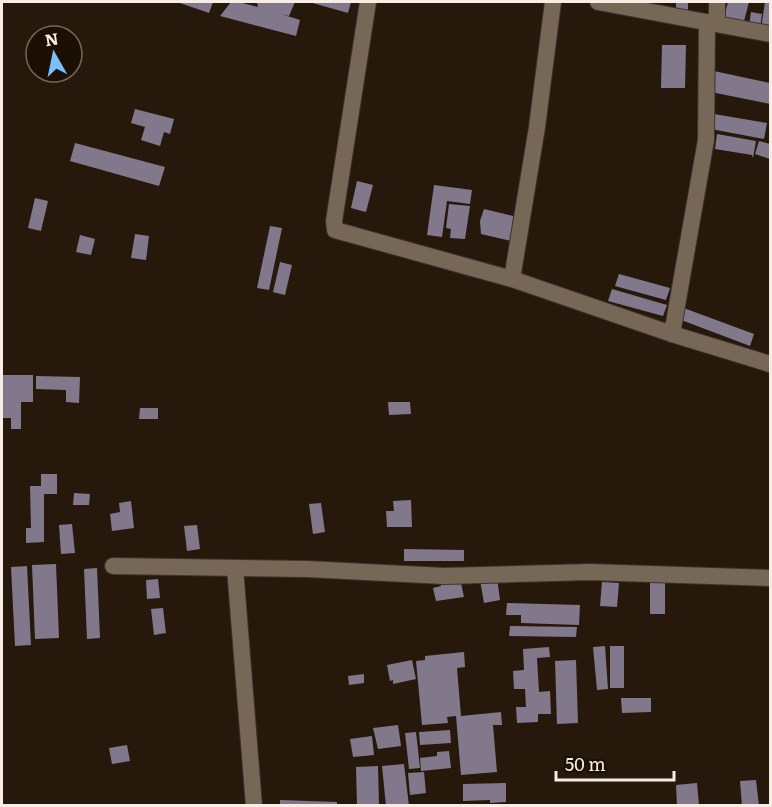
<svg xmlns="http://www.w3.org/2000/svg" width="772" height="807" font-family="Literata,serif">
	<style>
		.building { fill: #81788b }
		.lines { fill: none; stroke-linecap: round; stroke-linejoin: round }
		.street-casing { stroke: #3d332e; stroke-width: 18 }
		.street { stroke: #776757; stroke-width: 16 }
	</style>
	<rect width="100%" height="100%" fill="#26190c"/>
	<g class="building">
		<path d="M177 2H213L209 13Z"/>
		<path d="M231 2H238L258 7 257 2H295L289 16 281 14 300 20 296 36 220 16Z"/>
		<path d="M309 2H351L348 13Z"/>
		<path d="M676 2H688V10L676 9Z"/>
		<path d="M728 2H749L743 25 723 21Z"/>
		<path d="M765 2H770V29L761 28Z"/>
		<path d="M751 12 762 14 760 28 749 26Z"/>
		<path d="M662 45H686L685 88H661Z"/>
		<path d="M714 71 770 83V104L711 92Z"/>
		<path d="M135 109 174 119 170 134 164 132 160 146 141 140 145 127 131 123Z"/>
		<path d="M714 114 767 123 764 139 711 129Z"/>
		<path d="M717 134 756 141 753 158 752 155 715 149Z"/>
		<path d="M759 141 770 144V159L755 154Z"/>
		<path d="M75 143 165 167 159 186 70 161Z"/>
		<path d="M357 181 373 185 366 212 351 208Z"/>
		<path d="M434 185 472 190 470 204 447 201 442 237 427 235Z"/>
		<path d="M35 198 48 201 41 231 28 228Z"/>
		<path d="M449 204 470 206 465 239 450 238 451 229 446 228Z"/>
		<path d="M484 209 521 218 516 242 481 234 480 221Z"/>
		<path d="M270 226 282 228 269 290 257 288Z"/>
		<path d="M135 234 149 236 146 260 131 258Z"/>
		<path d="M80 235 95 239 91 255 76 252Z"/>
		<path d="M280 262 292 265 285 295 273 292Z"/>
		<path d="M619 274 670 288 666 300 615 286Z"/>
		<path d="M612 289 667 305 663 316 608 301Z"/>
		<path d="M681 307 754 334 750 346 676 318Z"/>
		<path d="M2 375H33V402H21V429H11V418H2Z"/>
		<path d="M36 376 80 377 79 403 66 402V390L36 389Z"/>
		<path d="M388 402H410L411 414 389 415Z"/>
		<path d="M140 408H158V419H139Z"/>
		<path d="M41 474H57V494H44V542L26 543V528H31L30 486H41Z"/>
		<path d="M74 493 90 494 89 505H73Z"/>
		<path d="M411 500 412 527H387L386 511H394L393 501Z"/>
		<path d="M131 501 134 528 112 531 110 514 120 512 119 503Z"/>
		<path d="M321 503 325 532 313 534 309 504Z"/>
		<path d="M72 524 75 553 61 554 59 525Z"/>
		<path d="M197 525 200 549 187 551 184 526Z"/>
		<path d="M404 549 464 550V561H404Z"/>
		<path d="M56 564 59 638 35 639 32 565Z"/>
		<path d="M27 566 31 645 15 646 11 567Z"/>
		<path d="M97 568 100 638 87 639 84 569Z"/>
		<path d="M460 578 464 597 436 601 433 588 441 586 440 582Z"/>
		<path d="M497 578 500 600 484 603 480 580Z"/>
		<path d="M158 579 160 598 147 599 146 580Z"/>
		<path d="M602 582 619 583 617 607 600 606Z"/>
		<rect x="650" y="582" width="15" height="32"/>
		<path d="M507 603 580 605 579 625 521 623V615H506Z"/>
		<path d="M163 608 166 633 154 635 151 609Z"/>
		<path d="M510 626 577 627 576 637 509 636Z"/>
		<path d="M605 646 608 689 597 690 593 647Z"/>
		<rect x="610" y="646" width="14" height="42"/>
		<path d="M549 647 550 657 537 658 539 692 550 691 551 714H538V722L517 723 516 707H526L525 689H514L513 671 524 670 523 649Z"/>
		<path d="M464 652 465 667 457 668 461 716 501 712 502 725H493L497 772 461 775 456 716 447 717 448 723 422 725 416 661 425 660V656Z"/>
		<path d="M412 660 416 679 393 684V680L390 681 387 665Z"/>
		<path d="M576 660 578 723 557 724 555 661Z"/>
		<path d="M364 674V683L349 685 348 676Z"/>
		<path d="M621 698H651V712L622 713Z"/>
		<path d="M398 725 401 746 378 749 373 728Z"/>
		<path d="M450 730 451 743 420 745 419 732Z"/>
		<path d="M416 732 420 768 409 769 405 733Z"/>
		<path d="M372 736 374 755 353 757 350 739Z"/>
		<path d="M127 745 130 761 112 764 109 748Z"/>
		<path d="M449 751 451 768 421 771 420 758 437 756V752Z"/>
		<path d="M404 764 409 806H386L382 766Z"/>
		<path d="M378 766 379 806H357L356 767Z"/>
		<path d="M424 772 426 793 410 795 408 773Z"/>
		<path d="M756 780 759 806H742L740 781Z"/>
		<path d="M506 783V802L490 803V800L463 801V784Z"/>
		<path d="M697 783 699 805 677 806 676 785Z"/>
		<path d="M280 800 337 802V806H280Z"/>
	</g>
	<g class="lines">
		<defs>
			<g id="street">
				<path d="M368 2 334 221 335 230 512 279 672 334 770 364"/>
				<path d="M598 2 770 34"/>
				<path d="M717 24V2"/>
				<path d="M512 279 537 127 553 2"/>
				<path d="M672 334 706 140 707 22"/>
				<path d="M113 566 307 569 444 576 589 572 770 578"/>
				<path d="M235 568 254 806"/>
			</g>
		</defs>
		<use href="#street" class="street-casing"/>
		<use href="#street" class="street"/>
	</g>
	<rect width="772" height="807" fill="none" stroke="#f7ede5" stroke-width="6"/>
	<g transform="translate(54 54) rotate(351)"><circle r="28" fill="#1c1004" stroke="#74685e" stroke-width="1.5"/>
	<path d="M0-4.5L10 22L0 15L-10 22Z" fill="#79bff8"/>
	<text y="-9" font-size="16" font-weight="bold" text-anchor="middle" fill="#f7ede5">N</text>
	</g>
	<path d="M556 771v9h118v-9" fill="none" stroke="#f7ede5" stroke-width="3"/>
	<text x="565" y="771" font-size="18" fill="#f7ede5" stroke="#1c1004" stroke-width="4.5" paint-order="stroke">50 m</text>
</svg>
